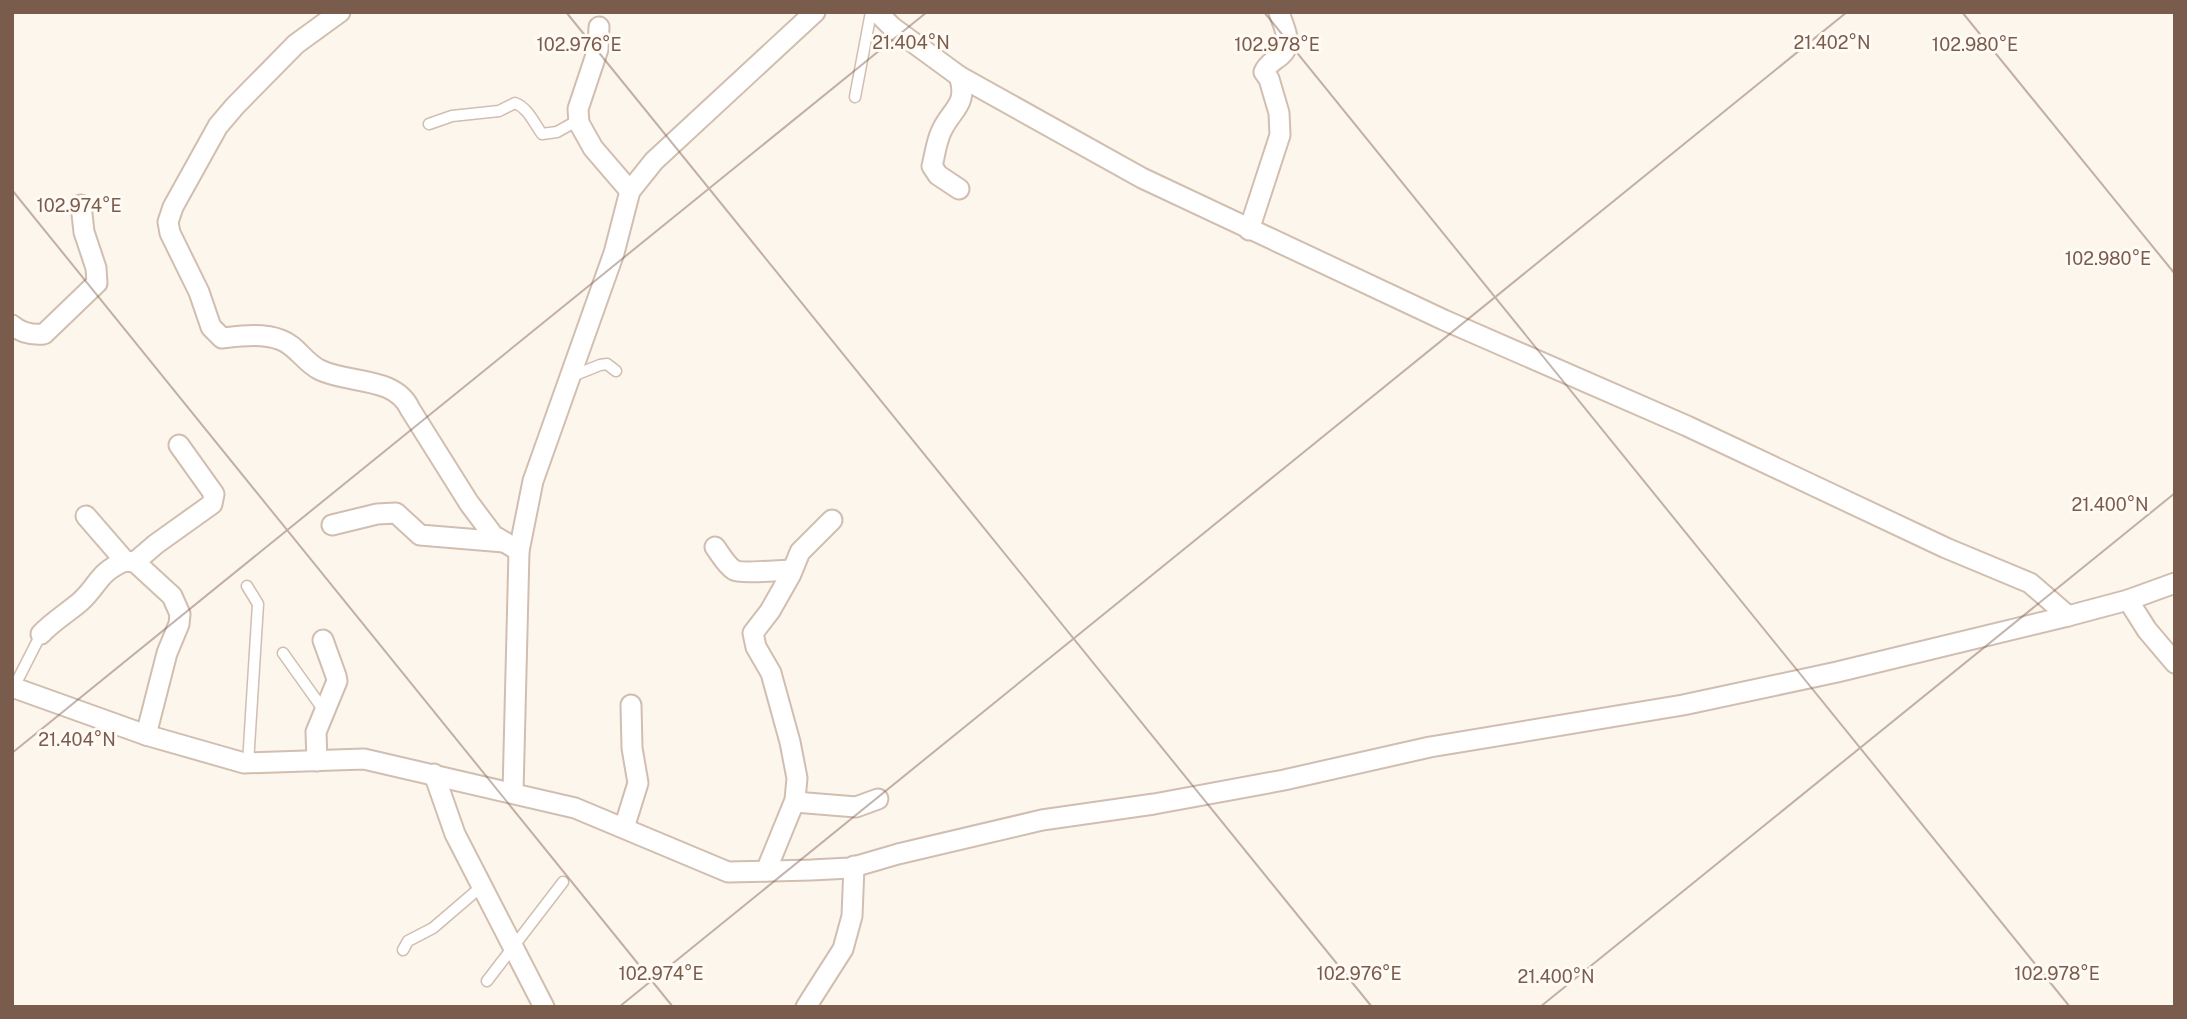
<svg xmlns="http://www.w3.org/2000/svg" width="2187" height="1019" font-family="'Public Sans',sans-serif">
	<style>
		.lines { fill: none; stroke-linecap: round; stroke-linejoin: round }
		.lane-casing { stroke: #d1beb0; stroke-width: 13 }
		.street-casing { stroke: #d1beb0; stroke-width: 23 }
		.lane { stroke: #fff; stroke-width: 10 }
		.street { stroke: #fff; stroke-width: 19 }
		.ticks { fill: none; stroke: #7a5c4d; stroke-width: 2; stroke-opacity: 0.45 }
		.ticks-label { font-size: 18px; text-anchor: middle; fill: #7a5c4d; stroke: #fffaf3; stroke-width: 6; stroke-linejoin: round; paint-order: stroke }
	</style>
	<rect width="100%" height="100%" fill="#fdf6ec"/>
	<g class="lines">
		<defs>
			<g id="lane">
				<path d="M855 97 871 12"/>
				<path d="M429 124 452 116 499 111 515 103C528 108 534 123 542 134L557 132 573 123H579"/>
				<path d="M570 377 600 365 607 364 616 371"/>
				<path d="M247 586 258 604 248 763"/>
				<path d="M283 653 325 712"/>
				<path d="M14 687 41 634"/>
				<path d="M403 950 408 941 433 928 482 886"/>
				<path d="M487 981 563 882"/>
			</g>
			<g id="street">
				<path d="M340 12 296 44 235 106 218 126 173 207 168 222 170 233 199 292 211 327 222 338C241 336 263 333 281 340 296 345 305 363 320 370 349 384 395 376 410 409L469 503 493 535 519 551"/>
				<path d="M877 12 892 27 959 76 1142 178 1444 320 1687 426 1946 548 2030 583 2068 616"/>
				<path d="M599 27 598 49 578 109 579 123 593 148 630 191"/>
				<path d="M959 76C969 105 951 109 941 132 936 143 935 155 932 166L938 175 959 189"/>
				<path d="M1249 230 1280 135 1279 113 1269 79 1264 72C1267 65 1270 64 1276 59 1296 46 1285 32 1279 12"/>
				<path d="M12 325C21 333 32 335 44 334L97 283 96 268 84 232 81 205"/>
				<path d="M86 516 125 561 135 562 172 596 180 614 179 624 167 653 146 735"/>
				<path d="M332 525 377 514 396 513 420 535 504 542"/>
				<path d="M715 547C720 554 727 566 734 570 741 574 781 570 792 570"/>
				<path d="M135 562 156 544 212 504 214 494 179 445"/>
				<path d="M2128 600 2147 630 2175 663"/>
				<path d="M41 634C52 622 67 613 80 602 99 585 97 573 125 561"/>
				<path d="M12 687 146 735 244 763 364 759 575 808 728 872 811 870 850 868 898 854 1042 820 1154 804 1284 780 1430 747 1683 705 1837 672 2068 616 2128 600 2175 583"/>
				<path d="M317 761 316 732 337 681 336 676 323 640"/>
				<path d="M434 774 455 834 544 1007"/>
				<path d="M513 793 519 551 533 481 614 253 630 191 654 161 815 12"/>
				<path d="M795 802 856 807 878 799"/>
				<path d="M624 828 638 783 632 748 631 705"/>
				<path d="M766 871 795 800 797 778 790 742 771 673 756 647 753 633 770 611 791 574 800 552 832 520"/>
				<path d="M806 1007 843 949 852 916 854 866"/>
			</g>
		</defs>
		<use href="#lane" class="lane-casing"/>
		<use href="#street" class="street-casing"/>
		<use href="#lane" class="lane"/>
		<use href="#street" class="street"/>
	</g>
	<path class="ticks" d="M566 12 1372 1007M1264 12 2070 1007M1962 12 2175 274M12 190 673 1007M12 753 927 12M619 1007 1847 12M1540 1007 2175 493"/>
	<g class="ticks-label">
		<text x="911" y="49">21.404°N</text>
		<text x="1832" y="49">21.402°N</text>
		<text x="579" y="51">102.976°E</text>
		<text x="1277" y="51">102.978°E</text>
		<text x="1975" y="51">102.980°E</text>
		<text x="79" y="212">102.974°E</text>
		<text x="2108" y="265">102.980°E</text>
		<text x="2110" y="511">21.400°N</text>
		<text x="77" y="746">21.404°N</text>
		<text x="661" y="980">102.974°E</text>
		<text x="1359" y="980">102.976°E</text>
		<text x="2057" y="980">102.978°E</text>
		<text x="1556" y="983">21.400°N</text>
	</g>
	<rect width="2187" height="1019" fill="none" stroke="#7a5c4d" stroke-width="28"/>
</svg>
